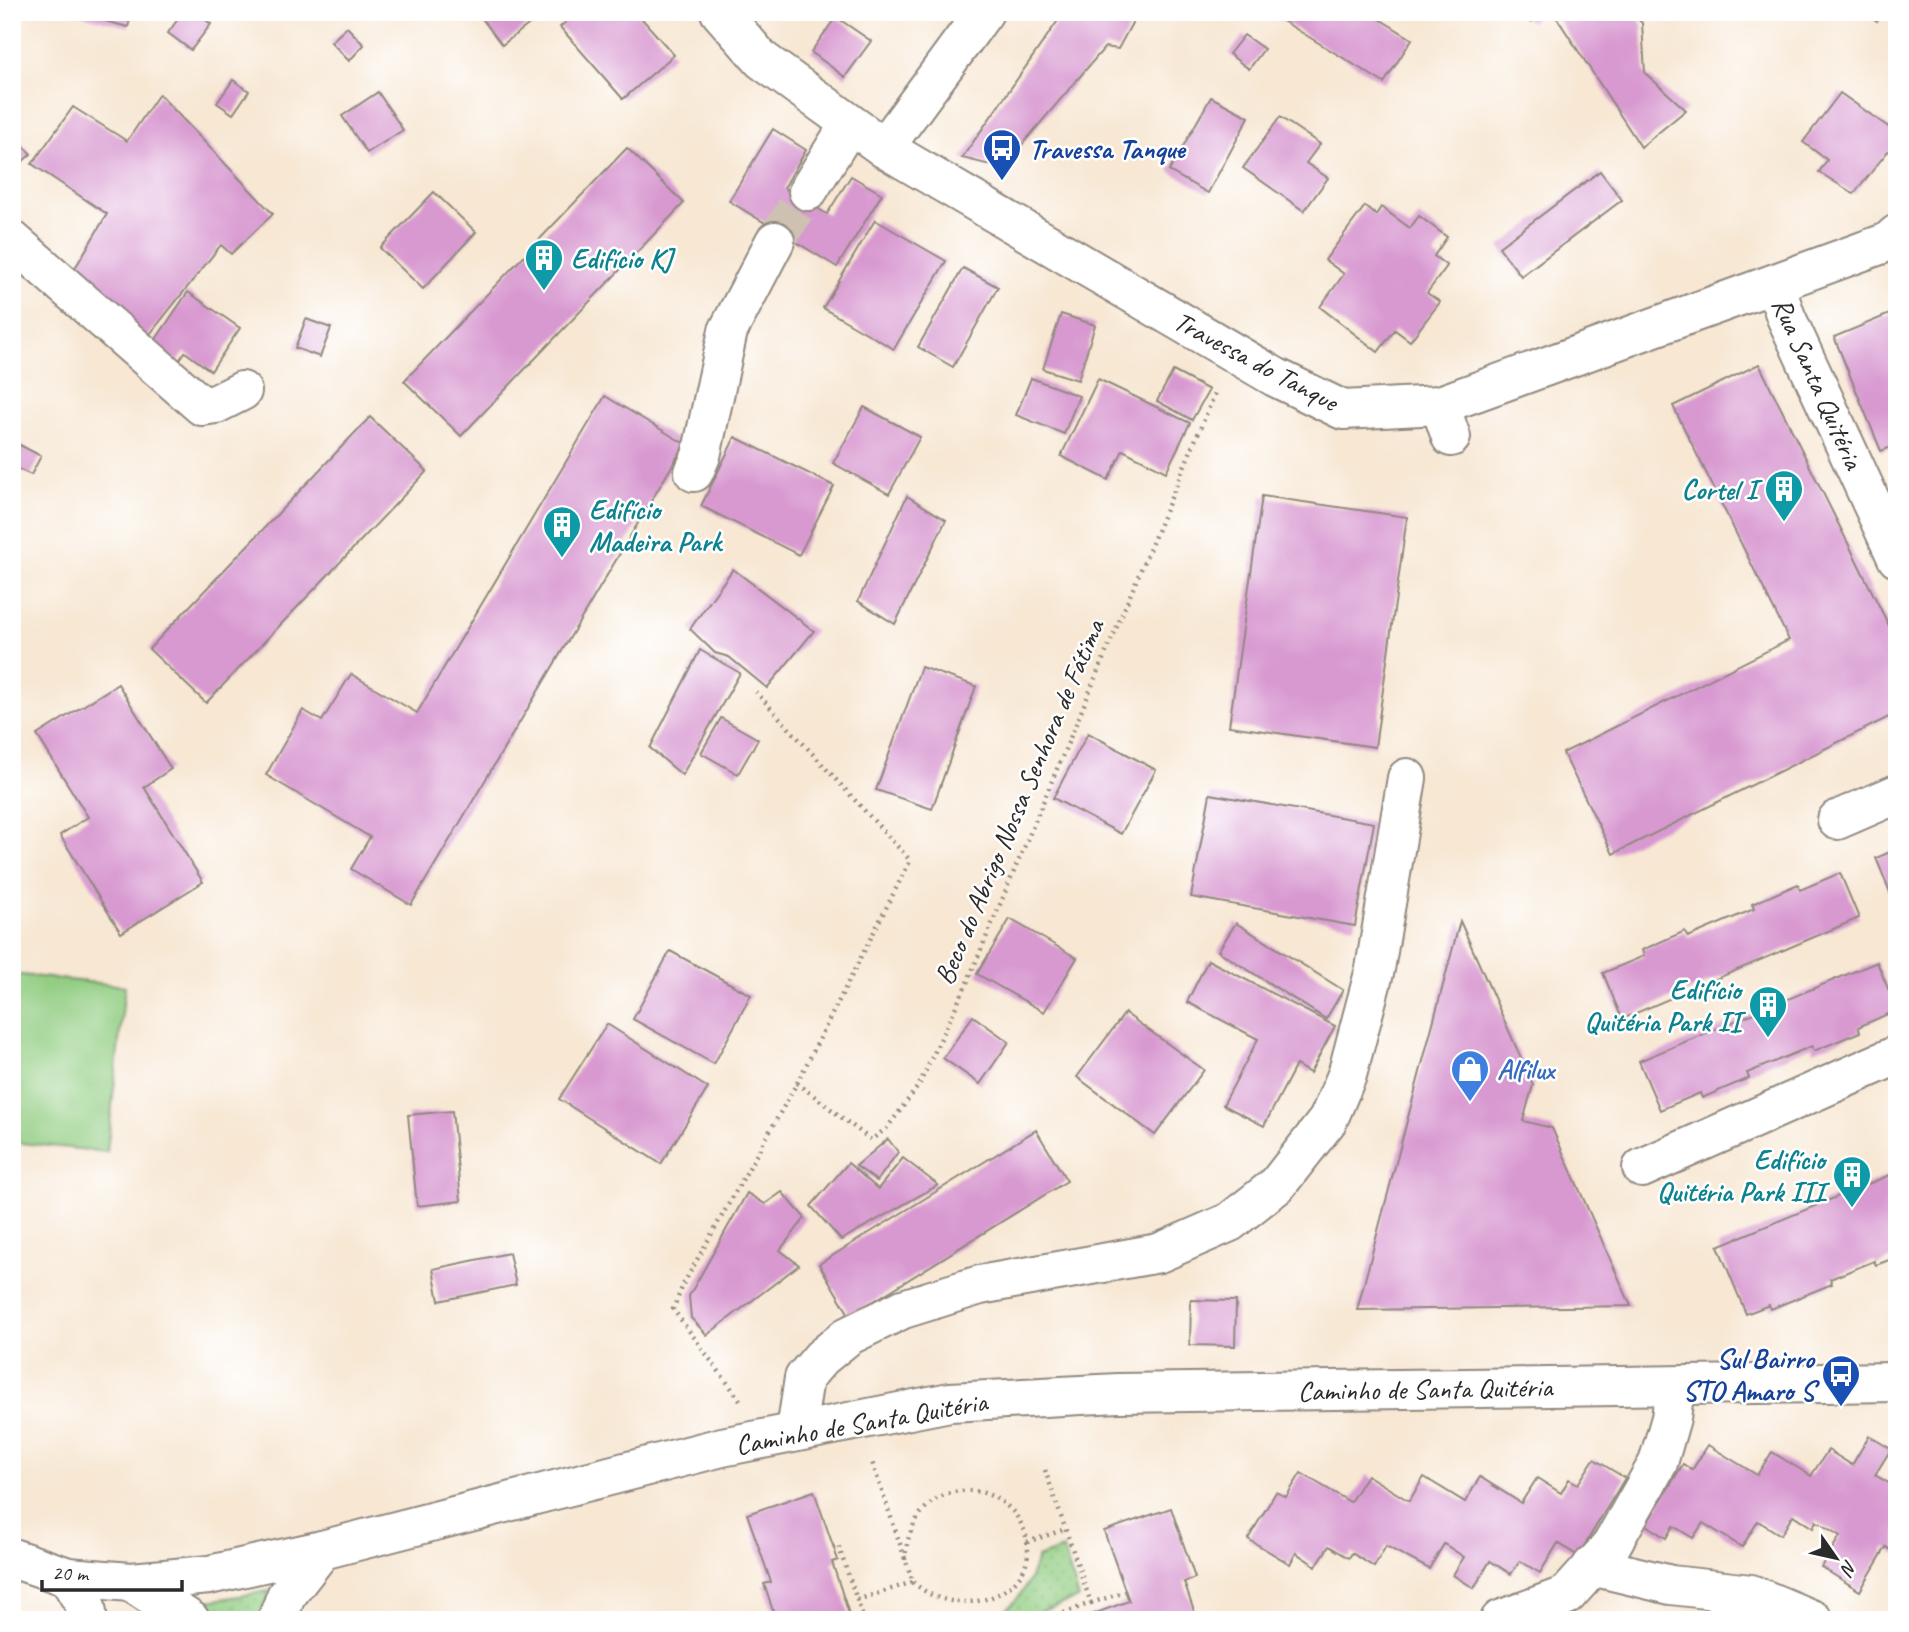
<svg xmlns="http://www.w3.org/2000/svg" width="1909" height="1632" font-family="Caveat,sans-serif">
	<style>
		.grass { fill: url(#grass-dots); stroke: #5f7c57; stroke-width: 2 }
		.pitch { fill: #93ce83; stroke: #5f7c57; stroke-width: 2 }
		.building { fill: #d899d0 }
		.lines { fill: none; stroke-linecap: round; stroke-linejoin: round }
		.minor-tunnel { stroke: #cec1b1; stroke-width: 38; stroke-dasharray: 38 19; stroke-linecap: butt }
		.minor-casing { stroke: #91897f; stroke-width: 42 }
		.path { stroke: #91897f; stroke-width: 4.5; stroke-dasharray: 2 5; stroke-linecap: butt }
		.minor { stroke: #fff; stroke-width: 38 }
		.labels { text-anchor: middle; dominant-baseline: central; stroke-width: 5; stroke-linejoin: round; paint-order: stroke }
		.transit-label { font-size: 28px; font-weight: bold; fill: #164399; stroke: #fff; text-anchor: start }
		.culture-label { font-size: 28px; font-weight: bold; fill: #0d838f; stroke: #fff; text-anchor: end }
		.street-label { font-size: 28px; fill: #2b2b2b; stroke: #fff }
		.shop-label { font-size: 28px; font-weight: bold; fill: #366cbe; stroke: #fff; text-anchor: start }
	</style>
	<defs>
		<pattern id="grass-dots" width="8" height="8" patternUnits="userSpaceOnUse" patternTransform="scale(1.75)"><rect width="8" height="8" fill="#93ce83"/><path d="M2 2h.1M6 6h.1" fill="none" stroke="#7fb171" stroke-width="1.8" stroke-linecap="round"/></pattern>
	</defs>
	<rect width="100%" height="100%" fill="#fff"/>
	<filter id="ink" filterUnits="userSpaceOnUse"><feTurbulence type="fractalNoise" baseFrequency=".0143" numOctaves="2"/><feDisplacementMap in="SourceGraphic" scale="14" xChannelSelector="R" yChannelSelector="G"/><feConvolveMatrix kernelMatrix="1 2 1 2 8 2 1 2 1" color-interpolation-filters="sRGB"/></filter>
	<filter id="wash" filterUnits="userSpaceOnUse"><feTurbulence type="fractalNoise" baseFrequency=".00686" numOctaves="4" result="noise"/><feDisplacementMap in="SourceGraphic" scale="28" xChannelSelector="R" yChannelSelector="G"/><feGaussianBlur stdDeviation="1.57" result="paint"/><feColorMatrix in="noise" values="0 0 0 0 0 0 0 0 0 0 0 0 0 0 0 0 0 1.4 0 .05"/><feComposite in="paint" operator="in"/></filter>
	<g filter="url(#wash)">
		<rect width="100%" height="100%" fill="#f7e7d3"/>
		<g class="grass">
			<path d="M1063 1549 1079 1598 1015 1620H1004L1002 1613C1022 1598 1030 1581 1037 1558Z"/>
			<path d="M269 1591 259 1620H219L184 1605Z"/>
		</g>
		<path class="pitch" d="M12 974 125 986 107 1152 12 1142Z"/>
		<g id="blocks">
			<g class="building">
				<path d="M70 12H132L128 27Z"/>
				<path d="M183 12H195L211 24 191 50 168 33Z"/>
				<path d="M477 12H545L502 45Z"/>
				<path d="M577 12H636L674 55 623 99 560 27Z"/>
				<path d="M1064 12H1138L1118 49 1105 47 1002 168 962 158Z"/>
				<path d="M1281 12H1368L1412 39 1384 83 1278 18Z"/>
				<path d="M1516 12H1540L1531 22Z"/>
				<path d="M1553 12H1630L1642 23 1645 73 1686 110 1641 147Z"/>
				<path d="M1864 12H1882L1877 21Z"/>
				<path d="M836 17 871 41 845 77 811 52Z"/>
				<path d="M347 27 364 45 349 61 331 42Z"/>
				<path d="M1244 35 1264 49 1249 69 1229 54Z"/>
				<path d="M233 80 249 91 233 114 217 103Z"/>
				<path d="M378 92 403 130 367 153 342 116Z"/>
				<path d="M1840 93 1897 133V157L1888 151 1854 194 1819 172 1827 160 1803 142Z"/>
				<path d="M159 94 273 214 231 254 221 245 146 339 71 275 107 214 32 164 73 107 127 141Z"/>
				<path d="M1211 97 1249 117 1208 193 1169 171Z"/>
				<path d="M1280 117 1320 144 1306 163 1328 178 1304 211 1243 168Z"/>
				<path d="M773 129 806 150 784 188 827 214 851 176 882 194 837 267 729 201Z"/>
				<path d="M12 133 31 154 12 171Z"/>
				<path d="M627 148 684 203 461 436 404 381Z"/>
				<path d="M1600 171 1622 200 1521 276 1499 247Z"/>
				<path d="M434 192 476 232 423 289 380 248Z"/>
				<path d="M1365 206 1376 215 1381 207 1410 228 1419 216 1447 237 1434 256 1447 266 1427 293 1440 302 1410 341 1395 330 1378 352 1320 307 1344 274 1325 260Z"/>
				<path d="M875 220 946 261 894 349 823 308Z"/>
				<path d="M963 268 998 287 953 367 918 347Z"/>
				<path d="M188 292 240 328 211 371 185 352 176 365 150 348Z"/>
				<path d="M1897 311V445L1881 451 1834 337Z"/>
				<path d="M1061 314 1095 325 1078 380 1043 369Z"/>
				<path d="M306 319 331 328 320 357 295 348Z"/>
				<path d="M1759 364 1897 642V713L1613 854 1563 753 1789 640 1673 406Z"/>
				<path d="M1173 371 1209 390 1192 420 1157 401Z"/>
				<path d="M1031 378 1079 396 1064 434 1016 415Z"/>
				<path d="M1098 379 1190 423 1166 472 1123 450 1108 480 1061 456Z"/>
				<path d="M605 396 685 444 411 905 351 869 370 837 266 775 303 710 322 721 351 674 417 713Z"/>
				<path d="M864 407 920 437 889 494 833 463Z"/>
				<path d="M370 417 427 471 206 703 149 649Z"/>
				<path d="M735 437 834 486 799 555 701 506Z"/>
				<path d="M12 441 41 456 31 475 12 466Z"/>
				<path d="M907 496 946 520 895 624 858 601Z"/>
				<path d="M1262 496 1407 517 1375 747 1229 726Z"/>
				<path d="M733 569 814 631 767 688 729 657 715 653 690 629Z"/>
				<path d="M700 650 740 673 682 775 650 748Z"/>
				<path d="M921 667 976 686 932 809 876 790Z"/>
				<path d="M118 684 171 769 144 787 203 882 121 933 60 835 88 817 37 735Z"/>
				<path d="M721 718 758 739 738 774 701 753Z"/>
				<path d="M1088 733 1156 770 1121 834 1053 798Z"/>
				<path d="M1210 794 1374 823 1355 926 1191 897Z"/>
				<path d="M1897 849V903L1895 904 1876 858Z"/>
				<path d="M1840 873 1859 918 1622 1019 1603 973 1644 956 1642 950 1685 931 1688 937 1754 909 1752 904 1798 884 1800 890Z"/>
				<path d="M1010 919 1077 958 1044 1012 977 974Z"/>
				<path d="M1460 921 1533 1085 1523 1121 1552 1128 1631 1306 1357 1310Z"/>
				<path d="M1236 923 1343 990 1326 1019 1218 951Z"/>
				<path d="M670 951 751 995 714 1064 633 1019Z"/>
				<path d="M1208 960 1335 1026 1310 1073 1296 1065 1264 1126 1223 1105 1258 1039 1187 1002Z"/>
				<path d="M1877 962 1897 1010 1858 1027 1860 1032 1814 1051 1812 1046 1747 1073 1749 1078 1702 1098 1700 1093 1660 1110 1639 1061Z"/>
				<path d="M1125 1013 1204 1070 1155 1135 1077 1077Z"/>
				<path d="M973 1016 1009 1042 980 1084 943 1058Z"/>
				<path d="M607 1024 708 1088 661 1164 559 1099Z"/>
				<path d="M452 1111 461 1201 417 1206 408 1115Z"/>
				<path d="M1036 1130 1067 1181 850 1316 819 1264Z"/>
				<path d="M888 1139 898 1152 877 1181 856 1166Z"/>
				<path d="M903 1158 938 1185 841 1240 811 1206 848 1163 878 1189Z"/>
				<path d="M1897 1172V1257L1876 1265 1874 1261 1830 1279 1832 1284 1771 1309 1769 1305 1746 1314 1718 1246Z"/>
				<path d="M782 1192 805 1218 780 1250 799 1265 707 1335 691 1318 689 1296 747 1193 765 1204Z"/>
				<path d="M509 1253 516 1285 439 1301 433 1269Z"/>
				<path d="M1191 1300 1236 1301 1235 1346 1190 1345Z"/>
				<path d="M1869 1436 1891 1449 1875 1475 1897 1488V1554L1886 1547 1860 1591 1821 1567 1840 1536 1816 1521 1813 1528 1793 1515 1781 1535 1758 1521 1742 1547 1703 1523 1693 1538 1673 1526 1666 1538 1646 1525 1683 1464 1692 1470 1708 1445 1757 1475 1772 1452 1811 1476 1828 1450 1852 1465Z"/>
				<path d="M1594 1459 1625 1478 1578 1556 1558 1543 1540 1573 1520 1561 1511 1574 1490 1561 1474 1588 1453 1575 1464 1557 1444 1544 1429 1569 1386 1546 1374 1567 1352 1553 1349 1558 1329 1546 1316 1566 1296 1553 1290 1564 1248 1539 1276 1492 1286 1497 1301 1473 1350 1502 1367 1475 1409 1501 1424 1477 1465 1502 1480 1477 1521 1503 1537 1478 1561 1493 1569 1479 1578 1484Z"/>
				<path d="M814 1491 838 1560 832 1562 849 1614 837 1620H776L764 1584 771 1582 747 1514Z"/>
				<path d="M1171 1508 1195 1578 1184 1582 1197 1620H1077L1129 1601 1104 1531Z"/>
			</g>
		</g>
	</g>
	<g filter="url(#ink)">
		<use href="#blocks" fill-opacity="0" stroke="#91897f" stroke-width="2"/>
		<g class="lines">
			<path class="minor-tunnel" d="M775 241 808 191"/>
			<defs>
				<g id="minor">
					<path d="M720 12 762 60 884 148 1275 377 1343 410 1440 405 1888 242 1897 234"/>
					<path d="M884 148 984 12"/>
					<path d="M808 191 849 125"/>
					<path d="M12 240 202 406 216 404 242 391"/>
					<path d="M1775 285 1786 317 1897 558"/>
					<path d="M1440 405 1451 437"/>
					<path d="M694 472 701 456 728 331 775 241"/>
					<path d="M1837 820 1897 794"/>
					<path d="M1642 1168 1897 1055"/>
					<path d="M796 1431 804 1378 821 1358 848 1336 903 1309 980 1285 1159 1253 1230 1222 1277 1185 1328 1120 1347 1075 1375 969 1407 778"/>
					<path d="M12 1558 68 1577 131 1582 209 1575 322 1550 722 1447 950 1402 1118 1393 1897 1382"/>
					<path d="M1592 1566 1671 1585 1751 1594 1813 1620"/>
					<path d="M68 1577 86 1607 88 1620"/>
					<path d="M131 1582 190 1620"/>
					<path d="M277 1620 286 1596 322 1550"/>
					<path d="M1500 1620 1567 1595 1611 1546 1658 1463 1671 1418 1675 1387"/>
				</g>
			</defs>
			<use href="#minor" class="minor-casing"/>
			<g class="path">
				<path d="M797 1083 871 1140 887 1128 919 1085 967 983 1216 391"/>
				<path d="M740 1400 673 1309 684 1283 797 1083 909 863 908 858 756 692"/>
				<path d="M1045 1470 1091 1603 1045 1620"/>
				<path d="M1027 1542 1066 1529"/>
				<path d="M833 1547 838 1545 864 1620"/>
				<path d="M905 1560C907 1521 931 1487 974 1491 989 1492 1006 1503 1015 1514 1063 1581 967 1632 913 1582"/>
				<path d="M857 1600 913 1582 872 1462"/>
				<path d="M1091 1603 1125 1592"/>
			</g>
			<use href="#minor" class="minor"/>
		</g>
	</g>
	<defs>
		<symbol id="bus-pin" viewBox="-11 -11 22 30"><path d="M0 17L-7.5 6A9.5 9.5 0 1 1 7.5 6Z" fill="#1a4fb4" stroke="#fff"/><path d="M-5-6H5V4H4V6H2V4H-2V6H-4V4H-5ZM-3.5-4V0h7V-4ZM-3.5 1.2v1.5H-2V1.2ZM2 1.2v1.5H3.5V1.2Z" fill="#fff"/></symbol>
		<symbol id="building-pin" viewBox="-11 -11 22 30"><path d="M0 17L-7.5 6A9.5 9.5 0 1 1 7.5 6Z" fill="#0f9aa8" stroke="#fff"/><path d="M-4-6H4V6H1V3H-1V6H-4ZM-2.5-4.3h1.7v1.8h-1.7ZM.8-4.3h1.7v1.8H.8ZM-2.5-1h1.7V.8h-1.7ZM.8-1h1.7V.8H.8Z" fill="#fff"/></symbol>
		<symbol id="shop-pin" viewBox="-11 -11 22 30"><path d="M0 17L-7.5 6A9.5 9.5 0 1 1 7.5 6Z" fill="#3f7fe0" stroke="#fff"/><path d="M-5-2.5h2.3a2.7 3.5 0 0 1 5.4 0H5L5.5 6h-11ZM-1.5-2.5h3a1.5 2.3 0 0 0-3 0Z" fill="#fff"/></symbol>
	</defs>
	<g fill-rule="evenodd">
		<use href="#bus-pin" x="980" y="126" width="44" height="60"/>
		<use href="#building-pin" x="522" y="236" width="44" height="60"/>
		<use href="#building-pin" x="1762" y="467" width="44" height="60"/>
		<use href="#building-pin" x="540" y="503" width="44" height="60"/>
		<use href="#building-pin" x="1746" y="983" width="44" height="60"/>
		<use href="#shop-pin" x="1448" y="1047" width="44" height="60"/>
		<use href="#building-pin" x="1830" y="1153" width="44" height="60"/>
		<use href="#bus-pin" x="1819" y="1352" width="44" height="60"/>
	</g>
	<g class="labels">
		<g class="transit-label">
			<text x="1029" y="148">Travessa Tanque</text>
			<text x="1814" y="1358" text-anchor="end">Sul Bairro<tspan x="1814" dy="32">STO Amaro S</tspan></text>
		</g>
		<g class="culture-label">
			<text x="571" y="258" text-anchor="start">Edifício KJ</text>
			<text x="1757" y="489">Cortel I</text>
			<text x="589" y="509" text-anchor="start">Edifício<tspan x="589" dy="32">Madeira Park</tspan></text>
			<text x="1741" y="989">Edifício<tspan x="1741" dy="32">Quitéria Park II</tspan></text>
			<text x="1825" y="1159">Edifício<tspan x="1825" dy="32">Quitéria Park III</tspan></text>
		</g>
		<g class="street-label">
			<text transform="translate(1256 361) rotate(28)">Travessa do Tanque</text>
			<text transform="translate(1818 383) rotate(66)">Rua Santa Quitéria</text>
			<text transform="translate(1019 802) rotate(-67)">Beco do Abrigo Nossa Senhora de Fátima</text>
			<text transform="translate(1425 1389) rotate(-1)">Caminho de Santa Quitéria</text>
			<text transform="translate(861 1423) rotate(-10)">Caminho de Santa Quitéria</text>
		</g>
		<g class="shop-label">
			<text x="1497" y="1069">Alfilux</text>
		</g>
	</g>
	<rect width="1909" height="1632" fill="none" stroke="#fff" stroke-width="42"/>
	<g transform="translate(1836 1558) rotate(124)" stroke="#ffffff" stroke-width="5" paint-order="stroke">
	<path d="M0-5L12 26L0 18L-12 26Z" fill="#2b2b2b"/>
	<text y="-10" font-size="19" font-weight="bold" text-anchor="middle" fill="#2b2b2b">N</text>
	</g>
	<path d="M42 1580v10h140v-10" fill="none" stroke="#2b2b2b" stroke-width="3.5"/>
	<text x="52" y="1580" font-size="21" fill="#2b2b2b" stroke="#ffffff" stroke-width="5" paint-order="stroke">20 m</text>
</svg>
